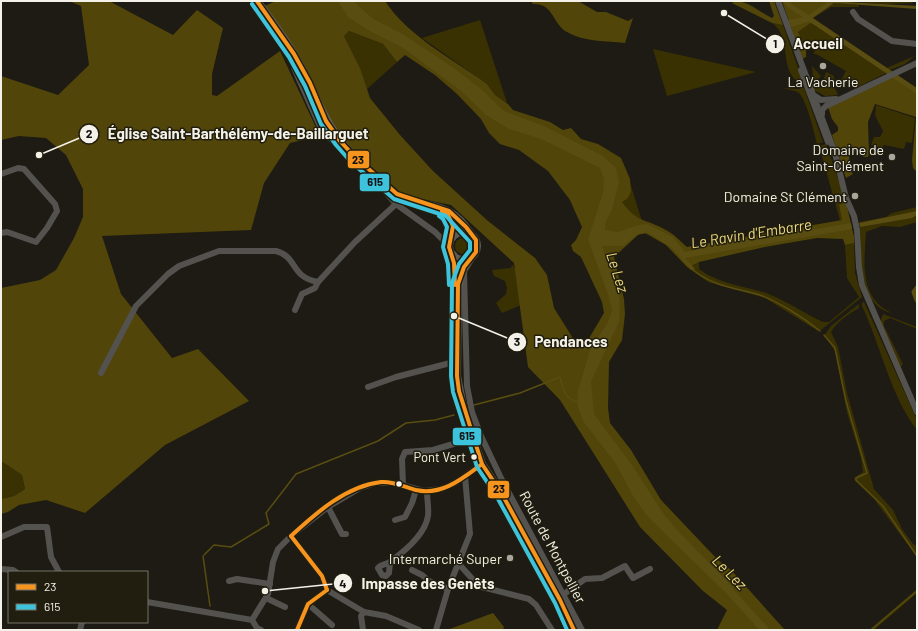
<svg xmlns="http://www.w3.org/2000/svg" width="918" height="631" font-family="Barlow,sans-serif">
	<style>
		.green { fill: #3a3103 }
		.forest { fill: #514509; fill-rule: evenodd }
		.water { fill: #594d11 }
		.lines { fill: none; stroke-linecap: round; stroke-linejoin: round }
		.stream { stroke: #594d11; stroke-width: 1.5 }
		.canal { stroke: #594d11; stroke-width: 5 }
		.river { stroke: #594d11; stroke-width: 8 }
		.minor { stroke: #53524f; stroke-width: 6 }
		.major { stroke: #5e5c58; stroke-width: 8 }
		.bus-1-casing { stroke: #211e0f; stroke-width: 7 }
		.bus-2-casing { stroke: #211e0f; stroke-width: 7 }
		.bus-1 { stroke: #f7941d; stroke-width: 4 }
		.bus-2 { stroke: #3dc4dc; stroke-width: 4 }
		.poi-dot { fill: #a9a79d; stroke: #211e0f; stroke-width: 1.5 }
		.bus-dot { fill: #f4f2e8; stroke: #211e0f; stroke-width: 1.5 }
		.labels { text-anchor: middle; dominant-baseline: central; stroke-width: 3; stroke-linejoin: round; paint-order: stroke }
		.bus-label { font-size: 13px; fill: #f4f2e8; stroke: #211e0f; text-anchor: end }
		.poi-label { font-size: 14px; fill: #f4f2e8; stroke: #211e0f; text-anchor: end }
		.street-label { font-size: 14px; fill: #f4f2e8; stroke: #211e0f }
		.water-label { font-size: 15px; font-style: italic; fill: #eedb81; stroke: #211e0f }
		.leader { fill: none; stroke: #f4f2e8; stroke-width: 1.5 }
		.callout-dot { fill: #f4f2e8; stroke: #211e0f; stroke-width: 1.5 }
		.mark-label { font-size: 12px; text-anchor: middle; font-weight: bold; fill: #111 }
		.callout-label { font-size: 15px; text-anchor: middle; font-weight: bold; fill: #f4f2e8; stroke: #211e0f; stroke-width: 3; stroke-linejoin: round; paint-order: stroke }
		.line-badge { stroke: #211e0f; stroke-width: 1.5 }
		.pale-badge-label { font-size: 11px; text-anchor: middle; font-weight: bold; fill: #111 }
	</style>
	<rect width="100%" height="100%" fill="#1d1b13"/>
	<g class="green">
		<path d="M841 1H911L913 3 886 4Z"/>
		<path d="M834 3 859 5V7H831L813 18 887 68 914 56 905 64 887 71 811 20 814 15Z"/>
		<path d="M480 20 507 103 495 95 487 84 422 38Z"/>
		<path d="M812 22 886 73 854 89 853 81 849 78 845 84 841 80 846 71 816 54H813L815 51 808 45 803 46 798 32Z"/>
		<path d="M772 23 783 25 802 79 801 81H797C779 67 792 37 772 23Z"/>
		<path d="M349 31 383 44 397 62 366 90 360 68 344 36Z"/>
		<path d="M653 49 756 72 667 96Z"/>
		<path d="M812 66 821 76 817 80 819 83 823 81 826 72 834 76V79L838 82 834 86 838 95 825 96 814 90Z"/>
		<path d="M799 86 804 88 823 142 817 144C814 132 807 101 799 93 795 90 789 90 784 88L800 89Z"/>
		<path d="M876 105 915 118 912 143 906 142 904 149 884 145 882 148 871 145 874 137H880L883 131 875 115Z"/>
		<path d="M826 144 846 202 839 206 843 220H840L819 146Z"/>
		<path d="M629 180 642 221 615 212Z"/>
		<path d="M917 207V222L900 227 882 226 866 232C864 263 859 298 892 313 857 307 861 250 860 222L886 217 892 213Z"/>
		<circle cx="463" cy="246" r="8"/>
		<path d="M854 243 855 273 862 297 821 330 818 331 765 298 708 282 688 268 699 262V269C719 284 744 286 766 293 783 299 806 314 823 322H829L859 297 847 278 845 245Z"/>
		<path d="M512 264 519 275 526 303 502 313 496 303 506 294 507 288 505 281 494 276 492 270 511 268Z"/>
		<path d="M864 302 917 420V430C890 395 881 346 862 306V303Z"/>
		<path d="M859 304V308C849 314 837 321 831 332L838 347 847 393 874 489 893 510 902 529 913 544 917 546V557L874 499 855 481 854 478 863 472 861 458 847 412 835 352 830 343 824 336 831 326Z"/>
		<path d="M883 314 917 327V329L890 318 884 321V326L903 364 900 367 880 322Z"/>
		<path d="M1 461 22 475 25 489 14 496 1 499Z"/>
		<path d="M917 589V593L874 630H869Z"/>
	</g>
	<g class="forest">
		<path d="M69 1H109L173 35 197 10 223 28 212 74V95L217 96 280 51 320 136 290 143 264 183 251 230 102 236 121 294 172 358 198 349 249 401 165 445 85 513 46 500 19 505 8 512 1 514V499L14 496 25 489 22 475 1 461V288L40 280 56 270 74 238 83 217V189L66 155 46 138 19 136 1 140V76L58 95 89 65 81 6Z"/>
		<path d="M276 1H385C409 37 453 59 487 84L495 95 508 104 513 110 550 122 563 130 571 128 581 139 598 144 621 158 630 179 631 191 628 198 622 202C637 223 644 218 664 229 673 233 680 241 687 247L842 220 839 205 846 202 854 237V243L845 245 843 239 817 238 765 247 699 262 688 268 666 245 645 233 638 235 614 257 624 299 625 314 622 340 609 362 608 408 610 423 631 450 661 500 718 560 732 571 785 630H717L727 610 703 591 640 527 560 400 528 367 514 263 451 205 397 194 329 126 310 83 262 7ZM349 31 383 44 397 62 405 55 435 75 457 94 481 119 489 133 500 144 519 150 548 171 570 200 582 227 576 240 571 245 573 251 581 257 602 302 604 313 588 340 579 348 554 308 547 275 535 258 488 221 433 171 400 135 370 98 360 68 344 36Z"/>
		<path d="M531 1H578L597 12H606L628 21 633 18 625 43C606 41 584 42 567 32 552 24 554 3 533 4Z"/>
		<path d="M735 1C749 1 759 12 772 18L774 16 769 1H774L783 25 772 23 732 3Z"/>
		<path d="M782 1H839H831L807 18 812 22 798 32 806 48V57L802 59Z"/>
		<path d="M893 77 917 92V172L913 168 912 160 916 117 875 104 868 122 869 153 868 157H863L864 149 858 148 855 152 849 153 850 169 853 174 846 178 832 135 838 131V127L832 119 828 107Z"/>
		<path d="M493 613 504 627 503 630H447Z"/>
	</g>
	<g class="water">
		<path d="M338 1H353L372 18 406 36 455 69 480 88 504 111 544 126 603 156 616 168 619 182 612 210 605 223V230L618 232 639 225 647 224 673 237 685 252 740 240H754L851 223 852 229 685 258 695 269 691 270 672 248 648 233 638 234 623 246H602L619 294 620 310 619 322 591 382 594 414 632 465 663 513 676 529 729 583 743 602 738 605 648 517 634 498 616 464 583 421 577 404 578 391 590 350 608 322 612 311 609 297 588 240 603 192 604 179 600 168 541 139 509 129 486 115 461 91 403 48 368 30 348 17Z"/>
		<path d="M829 1 917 6V9L834 3 807 22 791 27 788 20 806 17Z"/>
		<path d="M917 211V215L912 218 860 227 859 223Z"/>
	</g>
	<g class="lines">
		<g class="stream">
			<path d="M692 269C712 286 735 288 760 295 779 302 804 318 820 331"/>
			<path d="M824 335 835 348 846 401 867 473 856 478V480L883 506 917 556"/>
			<path d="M474 405 520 393 560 377C563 390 565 399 579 403"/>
			<path d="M204 555 214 545 231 547 269 524 266 513 296 474 378 441 406 423 435 420 454 415"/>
			<path d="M203 556 210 606"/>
			<path d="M871 630 917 591"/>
		</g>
		<g class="canal">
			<path d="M786 1 789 5 917 91"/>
			<path d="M917 288 914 292 917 300"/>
		</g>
		<path class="river" d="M733 595 765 630"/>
		<g class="minor">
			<path d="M778 1 835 153 846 198 854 216 857 230 859 267 862 285 917 412"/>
			<path d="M853 12 858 19 892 41 917 44"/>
			<path d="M294 68 322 131 353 160"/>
			<path d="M801 70 828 142"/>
			<path d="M815 96 821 100 836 99"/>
			<path d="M822 114V110L826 106 917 63"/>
			<path d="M1 174 18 168 24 169 55 204 57 211 47 228 36 242 7 232 1 233"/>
			<path d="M376 181 396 204 435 232 449 246"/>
			<path d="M464 271 467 386 472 412 481 436 501 478 582 630"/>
			<path d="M295 310 302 294 315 288 318 282"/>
			<path d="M101 373 136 306 168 274 179 266 219 251H276C298 257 290 277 318 282L355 242 396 204"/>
			<path d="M368 387 396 377 458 361"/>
			<path d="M403 485 402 459 405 452 433 450 460 442"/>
			<path d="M328 507 342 534H346"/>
			<path d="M395 520 405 517 412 503 416 490"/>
			<path d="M291 536 322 576 327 590"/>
			<path d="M1 537 24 527H47L51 557 59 572"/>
			<path d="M390 562 389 573 386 576 382 575 378 568C381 564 386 565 391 561 405 551 425 534 428 516 429 509 427 499 427 491"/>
			<path d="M458 563 476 583 482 587 529 599 536 605 552 630"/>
			<path d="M1 569 13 570 16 572"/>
			<path d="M412 570 422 575 429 581 448 589"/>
			<path d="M229 581 237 579 270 584"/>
			<path d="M327 590 364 612 386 616 419 630"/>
			<path d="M564 594 585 579 602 578 625 566 633 578 650 569"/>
			<path d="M266 598 285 607"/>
			<path d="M147 602 252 620 268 594 273 562 278 549 291 536 328 507 360 488 376 483H395L424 491 441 489 455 483 482 464"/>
			<path d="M308 604 332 625"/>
			<path d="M252 620 257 628 261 630"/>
			<path d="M80 630 82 622"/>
			<path d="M297 630 308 604 327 590"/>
			<path d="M363 630 361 616 364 612"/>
			<path d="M436 630 448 589 470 534 465 476"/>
		</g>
		<g class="major">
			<path d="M257 1C270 19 284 37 295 56 316 93 324 127 355 157 365 167 387 189 398 195 429 212 446 197 471 234"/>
			<path d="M444 212 452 221V237"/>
			<circle cx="463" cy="246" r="14"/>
			<path d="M453 255 455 286"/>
			<path d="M471 258 461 274 458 291 457 376 463 407 482 464 502 494 560 600 574 630"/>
		</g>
		<defs>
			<g id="bus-1">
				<path d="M257 1 294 54 310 83 326 121 340 141 355 157 397 194 449 211 466 227 476 240V252L464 267 458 284 457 376 459 391 482 464 502 494 560 600 574 630"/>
				<path d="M442 211 448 215 453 226 449 247 454 263 455 285"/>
				<path d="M291 536C316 513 346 486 381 482 393 481 405 487 416 490 442 496 463 478 482 464"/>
				<path d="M291 536 322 576 327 590"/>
				<path d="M297 630 308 604 327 590"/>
			</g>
			<g id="bus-2">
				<path d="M252 4 289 57 305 86 321 124 336 145 351 162 394 199 446 216 470 242V250L459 264 452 283 451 376 453 392 477 467 497 497 555 603 567 630"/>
				<path d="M439 216 443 219 447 227 443 247 448 264 449 285"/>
			</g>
		</defs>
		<use href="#bus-1" class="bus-1-casing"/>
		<use href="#bus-2" class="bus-2-casing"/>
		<use href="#bus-1" class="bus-1"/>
		<use href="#bus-2" class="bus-2"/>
	</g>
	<g class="poi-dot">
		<circle cx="823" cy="66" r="4"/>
		<circle cx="892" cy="157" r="4"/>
		<circle cx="855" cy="196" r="4"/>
		<circle cx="510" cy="558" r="4"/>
	</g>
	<g class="bus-dot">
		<circle cx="474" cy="457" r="3.5"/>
		<circle cx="399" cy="484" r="3.5"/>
	</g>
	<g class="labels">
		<g class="bus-label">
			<text x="466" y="457">Pont Vert</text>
		</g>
		<g class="poi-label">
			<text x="823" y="81" text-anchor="middle">La Vacherie</text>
			<text x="884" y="149">Domaine de<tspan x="884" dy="16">Saint-Clément</tspan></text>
			<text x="847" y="196">Domaine St Clément</text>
			<text x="502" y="558">Intermarché Super</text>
		</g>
		<g class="street-label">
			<text transform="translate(553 547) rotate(62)">Route de Montpellier</text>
		</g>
		<g class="water-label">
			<text transform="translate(751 233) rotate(-9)">Le Ravin d'Embarre</text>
			<text transform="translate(618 272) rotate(72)">Le Lez</text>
			<text transform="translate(730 572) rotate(45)">Le Lez</text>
		</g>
	</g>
	<path class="leader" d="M724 13L775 44M39 155L89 134M454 316L517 342M265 591L343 583"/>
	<g class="callout-dot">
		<circle cx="724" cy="13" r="4"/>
		<circle cx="39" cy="155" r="4"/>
		<circle cx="454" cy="316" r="4"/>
		<circle cx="265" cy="591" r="4"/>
		<circle cx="775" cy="44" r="10"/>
		<circle cx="89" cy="134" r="10"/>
		<circle cx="517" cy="342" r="10"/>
		<circle cx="343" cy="583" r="10"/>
	</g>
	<g class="mark-label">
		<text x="775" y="48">1</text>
		<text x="89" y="138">2</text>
		<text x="517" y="346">3</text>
		<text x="343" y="588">4</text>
	</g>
	<g class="callout-label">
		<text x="818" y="49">Accueil</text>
		<text x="238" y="139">Église Saint-Barthélémy-de-Baillarguet</text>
		<text x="571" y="347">Pendances</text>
		<text x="428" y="589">Impasse des Genêts</text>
	</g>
	<g class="line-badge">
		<rect x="347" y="150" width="23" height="19" rx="4" fill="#f7941d"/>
		<rect x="359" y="173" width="31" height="19" rx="4" fill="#3dc4dc"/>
		<rect x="452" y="427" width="30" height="19" rx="4" fill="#3dc4dc"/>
		<rect x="487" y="480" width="23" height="19" rx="4" fill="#f7941d"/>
	</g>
	<g class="pale-badge-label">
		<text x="358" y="164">23</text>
		<text x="375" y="186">615</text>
		<text x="467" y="440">615</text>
		<text x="499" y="493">23</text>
	</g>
	<rect width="918" height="631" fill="none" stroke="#f4f2e8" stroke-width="4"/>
	<rect x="8" y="571" width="140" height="52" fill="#211e0f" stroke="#757366"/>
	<rect x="16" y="584" width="20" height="6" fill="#f7941d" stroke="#757366"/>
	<text x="44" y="591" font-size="12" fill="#f4f2e8">23</text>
	<rect x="16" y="604" width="20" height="6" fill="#3dc4dc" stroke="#757366"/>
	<text x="44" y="611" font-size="12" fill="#f4f2e8">615</text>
</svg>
